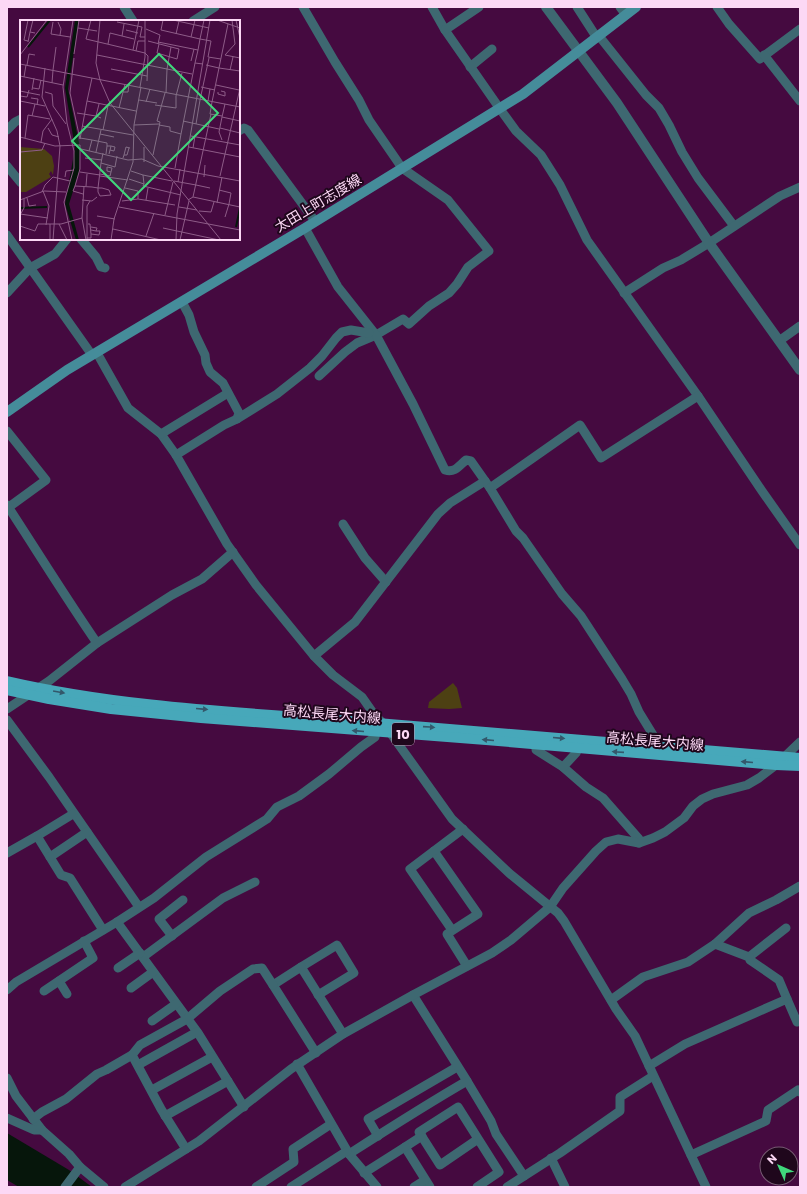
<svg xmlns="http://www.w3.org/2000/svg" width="807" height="1194" font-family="Poppins,'Noto Sans JP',sans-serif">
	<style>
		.green { fill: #4d4013 }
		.water { fill: #06160b }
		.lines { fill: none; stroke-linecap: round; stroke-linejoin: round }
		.minor { stroke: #3e6871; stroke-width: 9 }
		.tertiary { stroke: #3e6871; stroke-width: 10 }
		.secondary { stroke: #458c9a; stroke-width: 10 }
		.primary { stroke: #47a8ba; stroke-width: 10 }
		.oneway { fill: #33586b }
		.labels { text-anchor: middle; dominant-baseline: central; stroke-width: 4; stroke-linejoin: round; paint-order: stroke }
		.shield { fill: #1f071c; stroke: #ba99b4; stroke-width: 1 }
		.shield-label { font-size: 13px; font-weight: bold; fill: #fcd8f5 }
		.street-label { font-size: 14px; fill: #fcd8f5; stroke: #1f071c }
		.inset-river { fill: none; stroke: #06160b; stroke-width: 2 }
		.inset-road { fill: none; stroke: #8e5c88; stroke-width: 1 }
		.view { fill: #40d77c; fill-opacity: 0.15; stroke: #40d77c; stroke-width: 2 }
		.inset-edge { fill: none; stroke: #fcd8f5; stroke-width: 2 }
	</style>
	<rect width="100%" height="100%" fill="#450a40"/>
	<path class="green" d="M453 683 457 688 462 708 449 709 428 708 429 702Z"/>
	<path class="water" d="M7 1133 69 1170 92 1187H19L7 1180Z"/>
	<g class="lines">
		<g class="minor">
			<path d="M124 7 133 21"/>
			<path d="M303 7 335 62 359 100 369 120 402 168 448 200 489 251 468 267 457 284 449 293 429 306 409 324 403 319 376 335 357 343 345 352 319 376"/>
			<path d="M432 7 445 30 500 109 516 131 541 155 560 185 587 240 698 396"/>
			<path d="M577 7 597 38"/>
			<path d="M620 7 626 15"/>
			<path d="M717 7 729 24 760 59 800 29"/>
			<path d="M193 21 215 7"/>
			<path d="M445 30 479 7"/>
			<path d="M599 36 646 95 659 108 669 125 682 152 698 178 734 226"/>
			<path d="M764 55 800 101"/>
			<path d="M470 67 492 49"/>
			<path d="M7 130 15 122 21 119"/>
			<path d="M239 131 244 128 248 130 315 221"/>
			<path d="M7 166 21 183"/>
			<path d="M305 228 338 287 376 335 413 404 445 470C455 473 459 466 466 460L471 461 490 488 516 531 523 538 562 594 581 616 622 679 631 694 639 712 663 751"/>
			<path d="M7 235 92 355"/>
			<path d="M81 239 96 257 101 267 105 268"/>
			<path d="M7 293 30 268 55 254 67 239"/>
			<path d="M624 293 663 268 681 260 709 243 780 196 800 187"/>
			<path d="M182 302 189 315 194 332 205 355 206 363 210 372 223 383 239 413 237 419"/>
			<path d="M779 341 800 326"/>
			<path d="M97 353 128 408 161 434 176 455 227 544 256 585 314 656 333 675 362 697 376 717 384 724 452 819 509 873 558 913 564 921 616 1009 635 1036 706 1187"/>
			<path d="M7 431 46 480 9 507"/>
			<path d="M161 434 228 393"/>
			<path d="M176 455 224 425 237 419 277 394 310 368 322 356 336 338 342 332 351 330 369 333"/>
			<path d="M490 488 580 425 601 458 698 396 762 491 800 545"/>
			<path d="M7 505C37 551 66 598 97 643"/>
			<path d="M343 524 365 558 386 582"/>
			<path d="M314 656 355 622 438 514 450 503 485 481"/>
			<path d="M7 709 49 681 97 643 172 595 202 579 233 552"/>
			<path d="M7 720 49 777 139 907"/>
			<path d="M536 745V750L563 767 586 787 603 798 639 839V843"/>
			<path d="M563 767 576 753 578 748"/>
			<path d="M73 814 37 836 61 875 70 878 103 930"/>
			<path d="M434 851 478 914 447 934 467 966"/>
			<path d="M7 853 37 836"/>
			<path d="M50 857 87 832"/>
			<path d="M117 922 198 1033 244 1107"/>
			<path d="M452 930 410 869 463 829"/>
			<path d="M172 936 159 919 183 900"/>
			<path d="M715 944 749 913 776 900 800 886"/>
			<path d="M143 957 223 898 255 882"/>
			<path d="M749 957 786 928"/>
			<path d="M301 967 337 945 354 973 318 995"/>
			<path d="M118 968 140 953"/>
			<path d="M59 981 67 994"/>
			<path d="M131 988 153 972"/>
			<path d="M7 990 16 982 117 922 154 898 206 857 267 819 277 807 299 796 329 774 361 747 375 737 376 732"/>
			<path d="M44 991 93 958 84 941"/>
			<path d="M611 1000 643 977 688 962 715 944 749 957 750 960 779 980 787 999"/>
			<path d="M152 1021 176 1004"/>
			<path d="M316 1053 273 985 301 967 343 1034"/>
			<path d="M297 1064 349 1154 377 1187"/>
			<path d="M138 1065 197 1032"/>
			<path d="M649 1066 685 1044 787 999 797 1022 800 1020"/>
			<path d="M7 1078 16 1096 42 1130 69 1154 80 1167"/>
			<path d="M467 1081 491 1121 496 1134 524 1176"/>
			<path d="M152 1090 212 1057"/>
			<path d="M165 1116 228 1081"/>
			<path d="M7 1118 34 1130H42"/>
			<path d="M33 1119 42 1112 66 1099 97 1074 106 1070 132 1055"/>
			<path d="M378 1136 368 1119 457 1067"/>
			<path d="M422 1136 405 1147 430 1187"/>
			<path d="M186 1149 161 1109 132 1055 140 1045 187 1019 220 991 253 969 262 968 273 985"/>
			<path d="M349 1154C388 1129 427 1104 467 1081L413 995"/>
			<path d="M691 1155 766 1121 768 1110 798 1090 800 1092"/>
			<path d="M551 1158 565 1187"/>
			<path d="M364 1173 405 1147"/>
			<path d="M65 1187 80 1167 104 1187"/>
			<path d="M125 1187 199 1141 291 1069 343 1034 413 995 492 953 511 940 550 907 563 888 596 851 606 842 618 839 639 843 653 838 665 832 684 818 693 806 702 799 713 794 747 785 759 778 776 765 800 742"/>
			<path d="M256 1187 294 1162 293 1149 331 1124"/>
			<path d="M291 1187 347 1151"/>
			<path d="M414 1187 425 1180"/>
			<path d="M477 1187 499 1172 458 1107 419 1132 440 1165 478 1139"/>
			<path d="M507 1187 560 1153 620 1111V1097L653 1076"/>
		</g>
		<path class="tertiary" d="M546 7 617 103 709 243 800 370"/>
		<path class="secondary" d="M7 412 67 370 305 228 523 94 636 7"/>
		<g class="primary">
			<path d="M7 681C120 707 237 712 353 721 502 733 651 746 800 758"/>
			<path d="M7 690 49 699 111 709 201 718 486 740 776 765 800 766"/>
		</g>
	</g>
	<defs><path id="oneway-solid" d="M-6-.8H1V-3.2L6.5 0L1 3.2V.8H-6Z"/></defs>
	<g class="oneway">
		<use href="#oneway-solid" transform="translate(59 692) rotate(10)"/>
		<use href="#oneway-solid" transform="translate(202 709) rotate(5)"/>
		<use href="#oneway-solid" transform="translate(429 727) rotate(4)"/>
		<use href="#oneway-solid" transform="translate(358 731) rotate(-175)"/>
		<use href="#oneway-solid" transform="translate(559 738) rotate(5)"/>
		<use href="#oneway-solid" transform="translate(488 740) rotate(-175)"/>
		<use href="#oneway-solid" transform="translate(618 752) rotate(-176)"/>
		<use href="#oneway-solid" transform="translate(747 762) rotate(-175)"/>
	</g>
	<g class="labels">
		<rect class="shield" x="392" y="723" width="22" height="22" rx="3"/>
		<g class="shield-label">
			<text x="403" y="734">10</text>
		</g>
		<g class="street-label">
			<text transform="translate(318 203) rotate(-31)">太田上町志度線</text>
			<text transform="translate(332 714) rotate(5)">高松長尾大内線</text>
			<text transform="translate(655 741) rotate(5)">高松長尾大内線</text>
		</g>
	</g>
	<g transform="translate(20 20)">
		<rect width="220" height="220" fill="#450a40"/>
		<path d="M0 127 24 129 32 136 34 146 33 155 31 151 29 154 31 157 6 172H0Z" fill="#4d4013"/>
		<path d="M55 0H59L48 69 60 128 59 152 49 184 59 220H56L45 184 55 128 45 68Z" fill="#06160b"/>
		<path class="inset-river" d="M8 27 30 0M0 188 27 187M216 207 220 188"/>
		<path class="inset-road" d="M8 0 4 20 8 21M71 0 66 19 125 33M80 0 76 43 80 60 90 83 201 220M143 0 141 10 180 19 184 0M153 0 189 8M197 0 220 8M216 0 220 18M33 2 31 14 50 17M38 2 41 9 40 15M97 2 122 7M122 7 120 17H125M58 8 77 11M126 9 140 15 138 24M106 10 118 13M10 12 13 0M156 14 159 1M102 16 104 4M171 17 175 0M128 21 159 29 157 39 137 33 139 24M8 22 10 12 15 13M138 22 178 30 180 19 191 21 188 37 201 39M88 24 90 13 114 19M113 30 119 0M116 31 118 21H125M125 33 128 36 127 61M54 34 59 0M0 35 27 0M77 35 147 49 151 27M205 35 215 24 212 0M205 35 220 38M54 38 50 73 60 119M171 41 174 29M175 43 178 30M0 44 220 87M7 45 9 34 15 35M186 45 199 48M25 48 22 77 37 111 40 126 33 220M199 48 220 51M91 49 127 56M33 50 36 27M210 50 213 37M0 56 43 65M4 57 6 45M72 58 67 81 116 91M32 63 33 50M196 65 219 70M120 67 125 37V0M181 67 195 70M13 68 19 69 21 60M12 70 14 58M0 71 20 75M25 72 32 74 33 86 46 104M103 72H108L109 64M198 72V74L205 76V72L201 71M146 73 147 49 172 54M0 76 7 77 9 70M11 78 18 79 17 85M119 80 137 83M180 80 189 38M0 81 25 86M188 81 190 69M126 82 130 69M192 82 208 4M192 82 190 94 202 96M79 84 76 96 81 98M205 84 202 97 220 101M135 85 156 88V76L162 53M216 86 220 68M99 88 105 64M57 93 76 96M12 96 15 84M163 101 199 109M176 104 180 80M114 105 139 104M139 105 150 107V111L161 114 155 148M62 106 113 115M28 108 32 115 39 117M200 108 220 113M83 110 88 86M80 114 94 117M161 114 175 43 183 44M171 116 220 125M0 117 35 126 60 125V149L55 166 72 167 78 168H82L89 170 91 175 80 176 78 172V168L81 143 83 133M5 118 8 95 30 99M60 118 72 120M60 119 67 81M202 120 199 112 202 97M21 122 23 111 32 99M124 127V142M169 127 220 137M173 128 175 116M61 129 108 140 122 139 138 146 220 161M90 130 94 131 95 127 91 126M69 131 72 120 87 123V126M0 132 22 130 25 123M76 132 81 110M86 134 87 126H91L89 134M104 135 106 127 110 128M133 135 140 102 137 101 145 73M65 138 82 140M103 138 104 135H107L109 128M81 143 95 147 97 136M111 151 123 155 124 164M60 152 80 155M80 154 90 156 92 148 87 147V151L91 152M123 155 152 161M80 156 108 160M200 156 216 86M45 157 46 151 54 150M184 157 185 145M109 159 124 164 123 166 161 175M154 161 176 165M158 162 160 149M176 165 190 168M55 166 53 171 63 174M64 166 62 198 66 220M66 166 67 154M105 168 118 171V179M199 170 211 173 209 184M23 171 29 186 26 205M22 172 25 165 33 157 50 161M173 177 191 94M7 178 9 186 16 185M0 180 24 171 46 172M62 180 72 181 77 177M126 180 128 168M168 180 173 177 220 187M102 181 118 179 155 185M197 183 202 157M99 187 220 210M159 187 177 190M179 191 191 192 194 182M0 194 28 198M0 195 4 188V179M145 195 153 162M77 196 95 199M205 197 209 184M39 204 47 220M0 206 15 211 18 204H41L62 198M71 207 77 208 76 211 71 210M143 208 199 220M93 209 141 220M71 214 79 215 80 211H76M126 216 134 193M67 218H71V214L70 204H68M30 220V204M52 220 44 182 54 148V131L47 103 43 67 53 0M67 220V186L70 181M91 220 94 199 113 142 114 105 121 67M156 220 157 194 190 0M160 220 169 181"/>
		<path class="view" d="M139 34 198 93 111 180 52 121Z"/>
		<rect width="220" height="220" class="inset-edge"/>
	</g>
	<rect width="807" height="1194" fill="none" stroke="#fcd8f5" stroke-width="16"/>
	<g transform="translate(779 1166) rotate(315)"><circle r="19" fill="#1f071c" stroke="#775b73"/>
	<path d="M0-3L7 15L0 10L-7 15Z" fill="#40d77c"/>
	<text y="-6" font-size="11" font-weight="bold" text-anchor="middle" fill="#fcd8f5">N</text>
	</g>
</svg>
